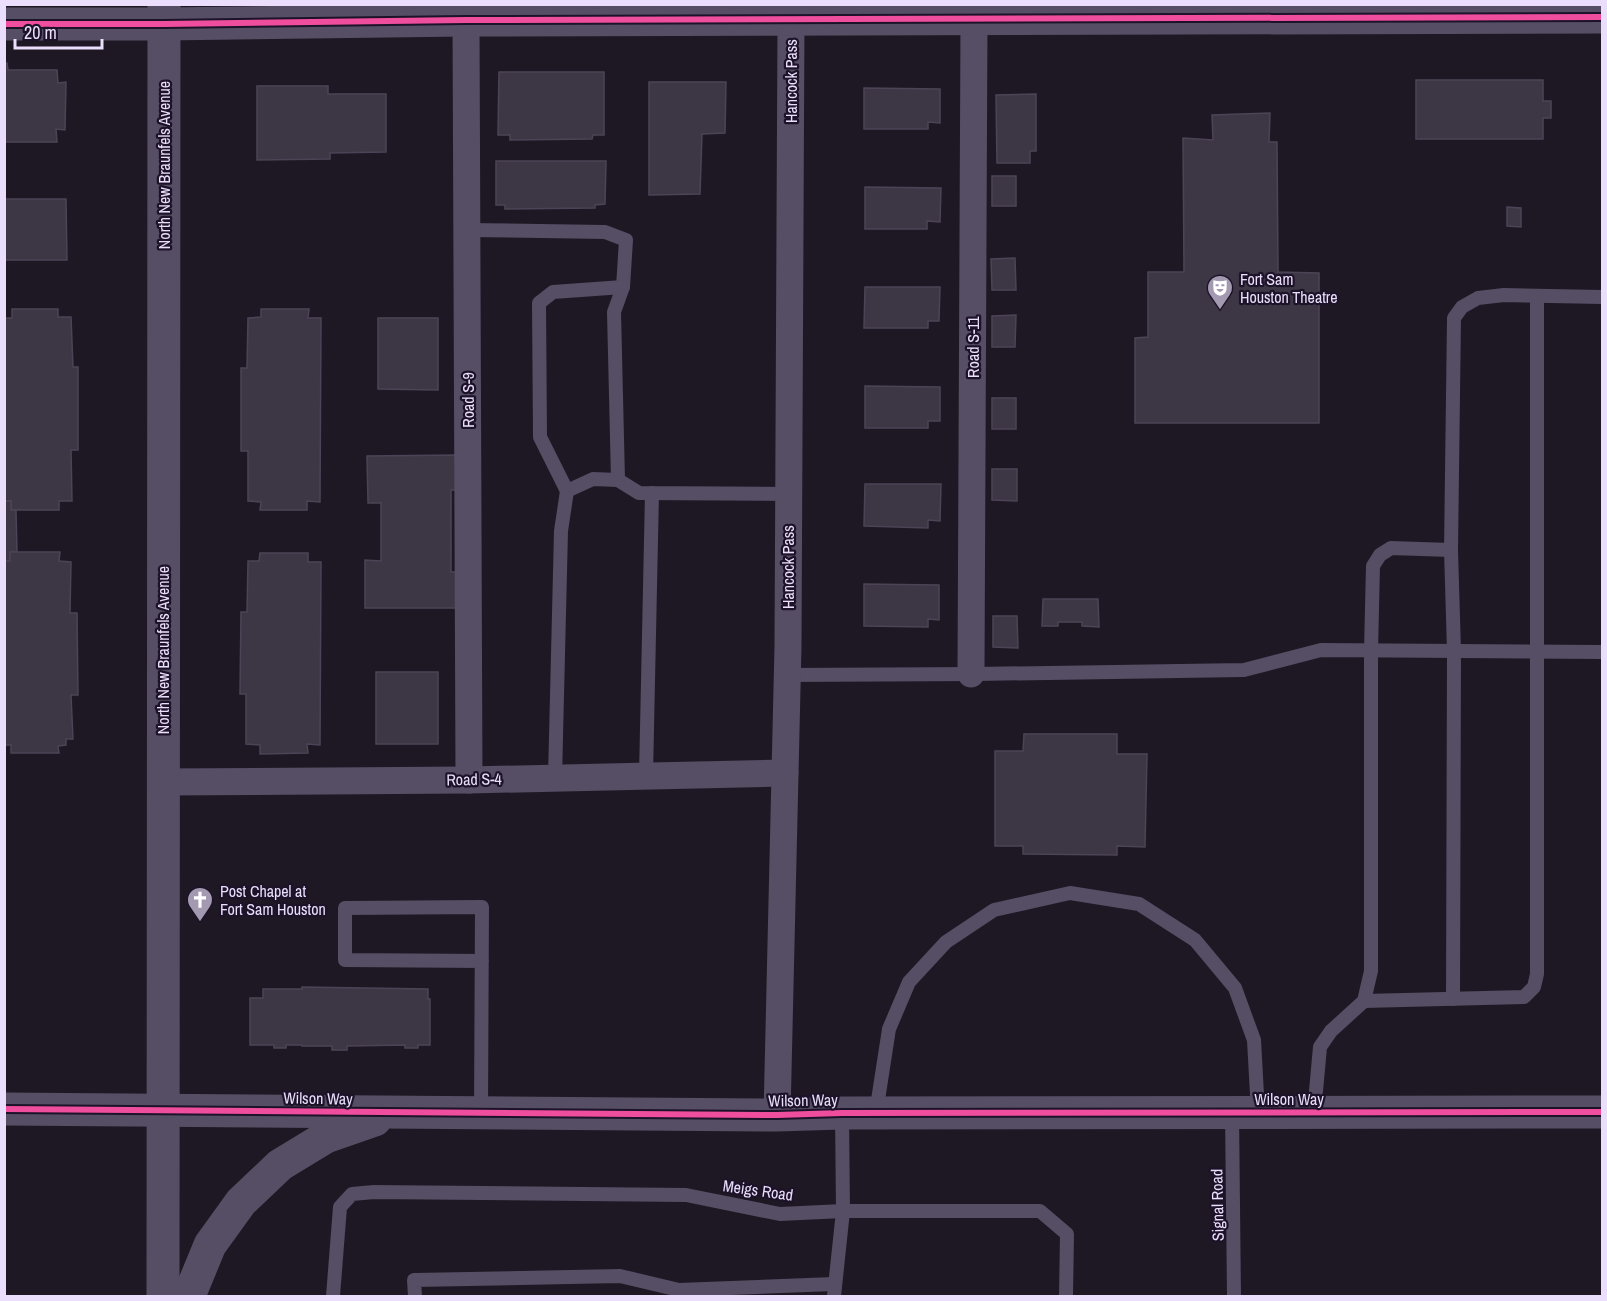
<svg xmlns="http://www.w3.org/2000/svg" width="1607" height="1301" font-family="'Archivo Narrow',sans-serif">
	<style>
		.building { fill: #3d3745; stroke: #4c4456; stroke-width: 1.5 }
		.lines { fill: none; stroke-linecap: round; stroke-linejoin: round }
		.service { stroke: #554e64; stroke-width: 14 }
		.minor { stroke: #554e64; stroke-width: 27 }
		.tertiary { stroke: #554e64; stroke-width: 33 }
		.cycleway-casing { stroke: #1d1329; stroke-width: 10 }
		.cycleway { stroke: #ef4d9e; stroke-width: 6 }
		.labels { text-anchor: middle; dominant-baseline: central; stroke-width: 4.5; stroke-linejoin: round; paint-order: stroke }
		.street-label { font-size: 16px; fill: #eadefc; stroke: #1d1329 }
		.poi-label { font-size: 16px; fill: #eadefc; stroke: #1d1329; text-anchor: start }
	</style>
	<rect width="100%" height="100%" fill="#1e1824"/>
	<g class="building">
		<path d="M4 63H7L8 70H57L58 83 66 82 65 130 56 129 57 142H4Z"/>
		<path d="M499 72H604V135H593L592 139 510 140V135H498Z"/>
		<path d="M1416 80H1543V101H1551V118H1543V139H1416Z"/>
		<path d="M649 82H726L725 133 702 134 700 194 649 195Z"/>
		<path d="M257 86H328V94H386V152L330 153V159L257 160Z"/>
		<path d="M864 88 940 89V123L928 122V129H864Z"/>
		<path d="M1036 94V151H1030V163H997L996 95Z"/>
		<path d="M1270 113 1269 142H1277L1278 272 1319 273V423H1135V338L1148 337V272H1184L1183 138 1213 140 1212 115Z"/>
		<path d="M496 161H606L605 204 595 205V208L505 209V205H496Z"/>
		<rect x="992" y="176" width="24" height="30"/>
		<path d="M865 187 941 188 940 222 927 221V229H865Z"/>
		<path d="M4 199H66L67 260H4Z"/>
		<path d="M1507 207 1521 208V227L1507 226Z"/>
		<path d="M1015 258 1016 290H992L991 259Z"/>
		<path d="M865 287H940L939 321H928V328H864Z"/>
		<path d="M12 309H58V317H71L73 367H78V450H71L72 501H59V510H11V501H4V318H12Z"/>
		<path d="M261 309H309L308 318H321L320 502 307 501V510H260L261 502 248 501V451H241V368H247L248 318 261 317Z"/>
		<path d="M1016 315 1015 347H992V316Z"/>
		<path d="M378 318H438V390L378 389Z"/>
		<path d="M865 386 940 387V421H928V428H865Z"/>
		<rect x="992" y="398" width="24" height="31"/>
		<path d="M457 455V490H451V572H456L457 608H365V560L381 561V503H368L367 456Z"/>
		<path d="M992 469H1017V501L992 500Z"/>
		<path d="M865 484H941L940 521 928 520V528L864 526Z"/>
		<path d="M4 501H11V510H16L17 552H10V561H4Z"/>
		<path d="M10 552H60L59 561 71 562 70 613H77L78 695H71L73 739H66V745L58 746 59 753H11V745H4V561H10Z"/>
		<path d="M260 553H308V562H321L320 745 307 744 308 753 260 754V745L246 744V694H240L241 612H247L248 561H259Z"/>
		<path d="M864 584 939 585V620L928 619V627L864 626Z"/>
		<path d="M1043 599H1098L1099 627 1082 626V622H1058V626H1042Z"/>
		<path d="M993 616H1017L1018 648 993 647Z"/>
		<rect x="376" y="672" width="62" height="72"/>
		<path d="M1024 734H1117V754H1147L1145 847 1117 846V855L1023 854V846H995V751H1023Z"/>
		<path d="M302 987 428 989V999H430V1045H418V1048H405V1045L347 1046V1050H332V1046H302V1045H286V1048H274V1045H250V998H263V989H302Z"/>
	</g>
	<g class="lines">
		<g class="service">
			<path d="M467 230 605 232 626 240 623 287 614 312 618 480 639 493 788 494"/>
			<path d="M567 491 540 437 539 303 553 292 623 287"/>
			<path d="M787 675 976 674 1244 670 1321 650 1602 652"/>
			<path d="M646 776 652 493"/>
			<path d="M555 778 561 531 567 491 593 479 618 480"/>
			<path d="M1453 999 1454 651 1451 550 1454 318 1462 307 1478 298 1504 295 1602 297"/>
			<path d="M1364 1001 1524 997 1534 987 1537 974V296"/>
			<path d="M481 1113 482 907 345 908V960L482 961"/>
			<path d="M876 1113 889 1029 909 982 946 942 994 910 1070 893 1139 904 1195 940 1235 988 1254 1040 1258 1113"/>
			<path d="M1232 1113 1234 1296"/>
			<path d="M1314 1113 1320 1047 1331 1031 1364 1001 1371 971V651L1373 566 1380 555 1391 548 1451 550"/>
			<path d="M333 1296 340 1207 352 1194 374 1192 686 1195 780 1214 843 1211H1040L1067 1234 1066 1296"/>
			<path d="M415 1296 414 1280 620 1276 679 1290 834 1284"/>
			<path d="M834 1296 843 1211 842 1113"/>
		</g>
		<g class="minor">
			<path d="M466 20 469 780"/>
			<path d="M971 674 974 19"/>
			<path d="M163 782 469 780 785 773"/>
			<path d="M777 1115 788 646 791 19"/>
		</g>
		<g class="tertiary">
			<path d="M4 24H164L466 20 1602 17"/>
			<path d="M4 1109 777 1115 842 1113 1602 1112"/>
			<path d="M163 1296 164 4"/>
			<path d="M189 1296 210 1245 241 1202 280 1165 326 1137 375 1120"/>
		</g>
		<defs>
			<g id="cycleway">
				<path d="M4 24H164L466 20 1602 17"/>
				<path d="M4 1109 777 1115 842 1113 1602 1112"/>
			</g>
		</defs>
		<use href="#cycleway" class="cycleway-casing"/>
		<use href="#cycleway" class="cycleway"/>
	</g>
	<defs>
		<symbol id="theatre-pin" viewBox="-11 -11 22 30"><path d="M0 17L-7.5 6A9.5 9.5 0 1 1 7.5 6Z" fill="#a399b0" stroke="#1d1329"/><path d="M-5-5.5Q0-4 5-5.5V0Q5 5 0 6Q-5 5-5 0ZM-3.3-2.5H-1v1.5H-3.3ZM1-2.5H3.3v1.5H1ZM-2.8 1Q0 5.5 2.8 1Z" fill="#fff"/></symbol>
		<symbol id="church-pin" viewBox="-11 -11 22 30"><path d="M0 17L-7.5 6A9.5 9.5 0 1 1 7.5 6Z" fill="#a399b0" stroke="#1d1329"/><path d="M-1.2-6h2.4v3.5h3.3v2.4h-3.3V6h-2.4V-.1h-3.3v-2.4h3.3Z" fill="#fff"/></symbol>
	</defs>
	<g fill-rule="evenodd">
		<use href="#theatre-pin" x="1205" y="273" width="30" height="40"/>
		<use href="#church-pin" x="185" y="885" width="30" height="40"/>
	</g>
	<g class="labels">
		<g class="street-label">
			<text transform="translate(791 81) rotate(-90)">Hancock Pass</text>
			<text transform="translate(164 165) rotate(-90)">North New Braunfels Avenue</text>
			<text transform="translate(973 347) rotate(-90)">Road S-11</text>
			<text transform="translate(468 400) rotate(-90)">Road S-9</text>
			<text transform="translate(788 567) rotate(-90)">Hancock Pass</text>
			<text transform="translate(163 650) rotate(-90)">North New Braunfels Avenue</text>
			<text transform="translate(474 779) rotate(-1)">Road S-4</text>
			<text transform="translate(318 1098) rotate(1)">Wilson Way</text>
			<text x="1289" y="1099">Wilson Way</text>
			<text transform="translate(803 1100) rotate(-1)">Wilson Way</text>
			<text transform="translate(758 1190) rotate(8)">Meigs Road</text>
			<text transform="translate(1217 1205) rotate(-91)">Signal Road</text>
		</g>
		<g class="poi-label">
			<text x="1240" y="279">Fort Sam<tspan x="1240" dy="18">Houston Theatre</tspan></text>
			<text x="220" y="891">Post Chapel at<tspan x="220" dy="18">Fort Sam Houston</tspan></text>
		</g>
	</g>
	<rect width="1607" height="1301" fill="none" stroke="#eadefc" stroke-width="12"/>
	<path d="M15 39v9h87v-9" fill="none" stroke="#eadefc" stroke-width="3"/>
	<text x="24" y="39" font-size="18" fill="#eadefc" stroke="#1d1329" stroke-width="4.5" paint-order="stroke">20 m</text>
</svg>
